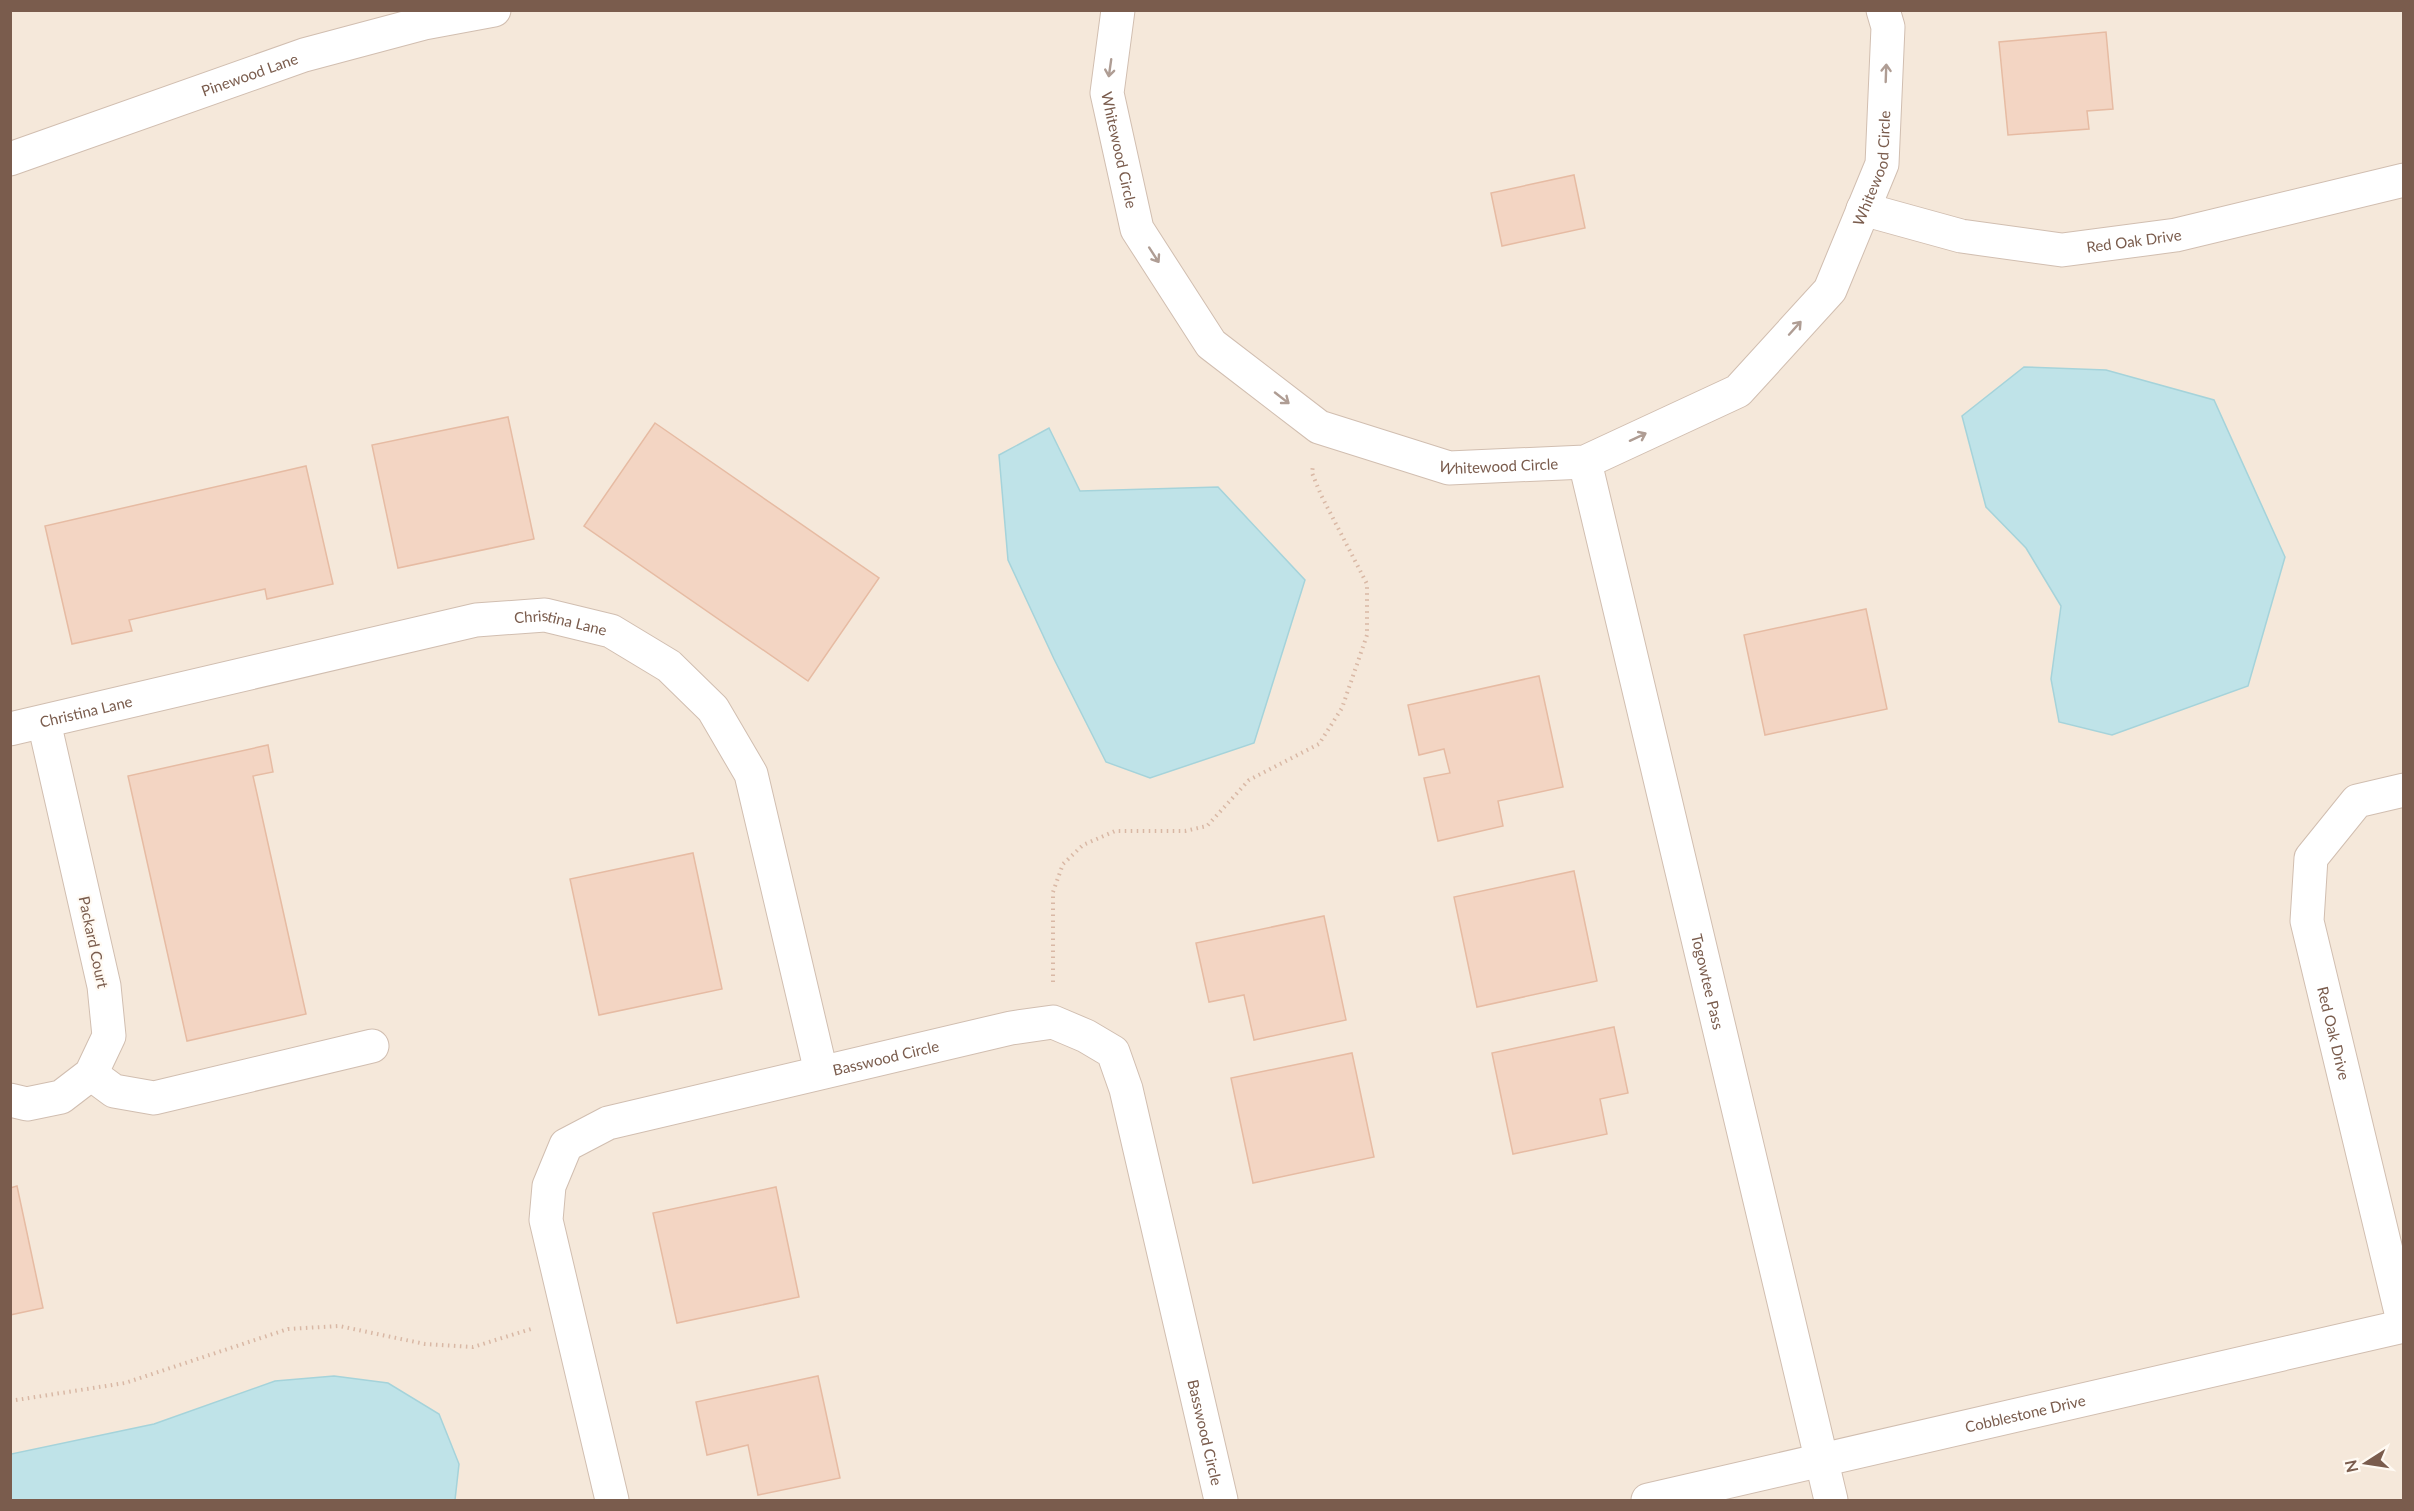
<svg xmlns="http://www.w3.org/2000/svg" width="2414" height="1511" font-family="Lato,sans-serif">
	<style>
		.residential { fill: #f5e8da }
		.water { fill: #bfe3e8; stroke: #a5d3da; stroke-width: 1.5 }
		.building { fill: #f3d5c3; stroke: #e6bba3; stroke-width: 1.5 }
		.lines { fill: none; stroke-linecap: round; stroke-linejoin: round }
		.minor-casing { stroke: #d1beb0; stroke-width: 35 }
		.path { stroke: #d9b8a5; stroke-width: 4; stroke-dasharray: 1.5 4.5; stroke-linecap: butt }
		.minor { stroke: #fff; stroke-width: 33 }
		.oneway { stroke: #af9d94 }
		.labels { text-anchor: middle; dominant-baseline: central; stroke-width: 4.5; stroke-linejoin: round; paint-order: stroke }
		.street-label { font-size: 15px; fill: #7a5c4d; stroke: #fffaf3 }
	</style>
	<rect width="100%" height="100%" fill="#fdf6ec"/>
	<path class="residential" d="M10 11H2403V1500H11Z"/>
	<g class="water">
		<path d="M2024 367 2106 370 2214 400 2285 557 2248 686 2112 735 2059 722 2051 679 2061 606 2026 548 1986 507 1962 416Z"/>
		<path d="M1049 428 1080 491 1218 487 1305 580 1254 743 1150 778 1106 762 1054 659 1008 560 999 455Z"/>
		<path d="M334 1376 388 1383 439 1414 459 1464 455 1500H11V1454L154 1424 275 1381Z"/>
	</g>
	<g class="building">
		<path d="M2106 32 2113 109 2087 111 2089 129 2008 135 1999 42Z"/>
		<path d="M1574 175 1585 228 1502 246 1491 193Z"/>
		<path d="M508 417 534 539 398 568 372 445Z"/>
		<path d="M655 423 879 578 808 681 584 526Z"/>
		<path d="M306 466 333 584 267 599 265 589 129 620 132 631 72 644 45 526Z"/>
		<path d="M1866 609 1887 709 1765 735 1744 635Z"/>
		<path d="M1539 676 1563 787 1498 801 1503 826 1438 841 1424 778 1450 773 1444 749 1419 755 1408 705Z"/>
		<path d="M268 745 273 772 253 776 306 1014 187 1041 128 776Z"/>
		<path d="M693 853 722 989 599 1015 570 879Z"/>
		<path d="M1574 871 1597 981 1477 1007 1454 897Z"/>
		<path d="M1324 916 1346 1020 1254 1040 1244 995 1209 1002 1196 943Z"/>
		<path d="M1614 1027 1628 1093 1600 1099 1607 1134 1513 1154 1492 1053Z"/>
		<path d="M1352 1053 1374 1157 1253 1183 1231 1078Z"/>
		<path d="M17 1186 43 1308 10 1315V1188Z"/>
		<path d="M776 1187 799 1297 677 1323 653 1213Z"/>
		<path d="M818 1376 840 1478 758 1495 748 1445 707 1455 696 1402Z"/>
	</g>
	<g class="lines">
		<defs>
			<g id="minor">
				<path id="s1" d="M1118 10 1107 93 1137 229 1211 344 1319 427 1449 468 1585 462 1738 391 1830 290 1882 164 1888 27 1883 10"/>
				<path id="s2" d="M10 159 304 55 424 23 494 10"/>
				<path id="s3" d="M1863 209 1961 236 2062 250 2176 235 2404 180"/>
				<path id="s4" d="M1585 462 1831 1500"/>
				<path id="s5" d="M10 729 476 620 545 615 611 631 669 666 713 709 751 774 821 1072"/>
				<path id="s6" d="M2404 790 2357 801 2311 858 2307 921 2404 1325"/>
				<path d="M91 1074 114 1091 154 1098 372 1046"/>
				<path d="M10 1100 27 1104 61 1097 91 1074 109 1036 104 986 44 722"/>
				<path id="s7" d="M612 1500 546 1220 549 1186 566 1145 608 1123 1011 1028 1053 1022 1086 1036 1113 1052 1126 1089 1221 1500"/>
				<path id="s8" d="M1648 1500 2404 1326"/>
			</g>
		</defs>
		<use href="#minor" class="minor-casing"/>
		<g class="path">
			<path d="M1053 982V892L1063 864 1083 845 1115 831H1185L1207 826 1249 780 1319 744 1342 708 1367 635V584L1321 495 1312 473 1313 465"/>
			<path d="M10 1401 125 1383 288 1329 339 1326 425 1344 473 1347 531 1329"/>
		</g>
		<use href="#minor" class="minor"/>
	</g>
	<defs><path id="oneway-shaft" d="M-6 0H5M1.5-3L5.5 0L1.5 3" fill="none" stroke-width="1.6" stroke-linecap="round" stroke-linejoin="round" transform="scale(1.5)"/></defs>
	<g class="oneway">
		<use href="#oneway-shaft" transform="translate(1110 68) rotate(98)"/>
		<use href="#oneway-shaft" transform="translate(1886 73) rotate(-88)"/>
		<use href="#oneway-shaft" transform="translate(1154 255) rotate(57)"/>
		<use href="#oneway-shaft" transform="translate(1795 328) rotate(-48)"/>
		<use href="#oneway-shaft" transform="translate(1282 398) rotate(38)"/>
		<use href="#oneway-shaft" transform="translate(1638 437) rotate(-25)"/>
	</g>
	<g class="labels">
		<g class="street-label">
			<text stroke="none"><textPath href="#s2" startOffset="254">Pinewood Lane</textPath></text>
			<text stroke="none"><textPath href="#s1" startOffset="142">Whitewood Circle</textPath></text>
			<text stroke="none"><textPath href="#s1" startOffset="1204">Whitewood Circle</textPath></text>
			<text stroke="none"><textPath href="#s3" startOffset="276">Red Oak Drive</textPath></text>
			<text stroke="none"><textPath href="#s1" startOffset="682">Whitewood Circle</textPath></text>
			<text stroke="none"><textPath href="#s5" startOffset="564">Christina Lane</textPath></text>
			<text stroke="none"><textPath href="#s5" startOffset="78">Christina Lane</textPath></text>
			<text transform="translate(94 942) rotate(78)">Packard Court</text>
			<text stroke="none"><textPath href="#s4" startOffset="534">Togowtee Pass</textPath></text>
			<text stroke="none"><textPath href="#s6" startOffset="300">Red Oak Drive</textPath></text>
			<text stroke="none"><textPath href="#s7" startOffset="699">Basswood Circle</textPath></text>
			<text stroke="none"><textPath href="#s8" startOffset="387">Cobblestone Drive</textPath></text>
			<text stroke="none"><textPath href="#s7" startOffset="1329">Basswood Circle</textPath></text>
		</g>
	</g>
	<rect width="2414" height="1511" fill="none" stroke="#7a5c4d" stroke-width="24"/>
	<g transform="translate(2366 1463) rotate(258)" stroke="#fffaf3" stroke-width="4.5" paint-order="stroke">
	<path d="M0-4.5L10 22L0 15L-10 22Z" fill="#7a5c4d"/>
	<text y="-9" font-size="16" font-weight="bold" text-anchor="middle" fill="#7a5c4d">N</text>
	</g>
</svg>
